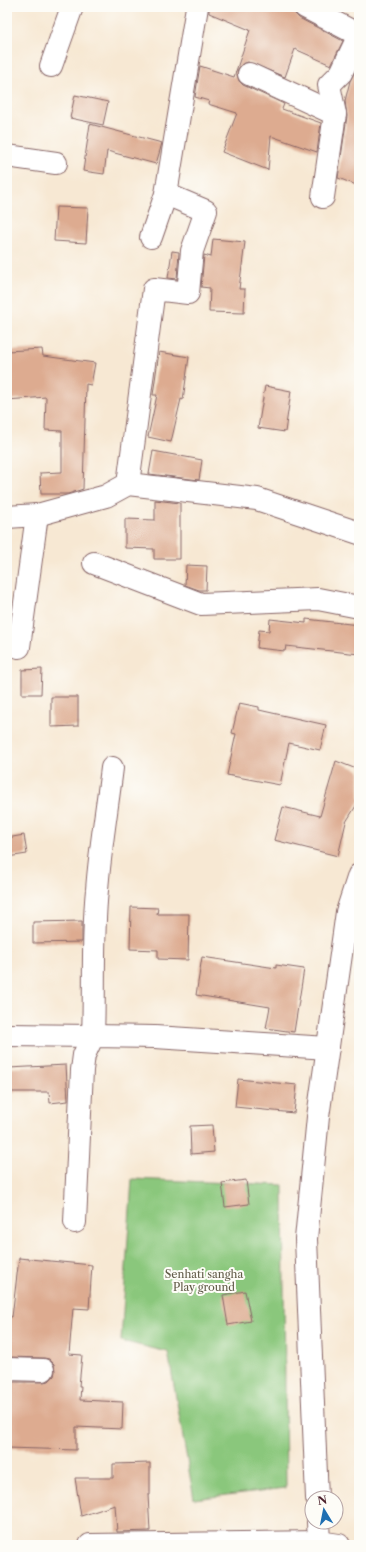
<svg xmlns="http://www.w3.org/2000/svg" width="366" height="1552" font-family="'Libre Caslon Text',serif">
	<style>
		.green { fill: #8ac77c; stroke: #6a7354 }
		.building { fill: #ddab90 }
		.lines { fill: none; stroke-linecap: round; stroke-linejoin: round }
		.minor-casing { stroke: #876566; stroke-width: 24 }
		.minor { stroke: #fff; stroke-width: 22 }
		.labels { text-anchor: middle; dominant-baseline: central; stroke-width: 4; stroke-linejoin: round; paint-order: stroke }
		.park-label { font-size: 11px; fill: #605a47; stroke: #fdfcf7 }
	</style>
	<rect width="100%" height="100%" fill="#fdfcf7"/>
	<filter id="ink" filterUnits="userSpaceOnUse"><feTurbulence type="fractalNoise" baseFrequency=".025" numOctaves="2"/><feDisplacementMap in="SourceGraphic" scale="8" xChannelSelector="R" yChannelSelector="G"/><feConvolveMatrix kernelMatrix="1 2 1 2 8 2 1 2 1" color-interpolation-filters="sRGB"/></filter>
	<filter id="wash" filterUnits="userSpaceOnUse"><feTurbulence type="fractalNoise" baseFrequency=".012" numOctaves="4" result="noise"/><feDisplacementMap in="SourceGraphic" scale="16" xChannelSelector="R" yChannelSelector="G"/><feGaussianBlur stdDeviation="0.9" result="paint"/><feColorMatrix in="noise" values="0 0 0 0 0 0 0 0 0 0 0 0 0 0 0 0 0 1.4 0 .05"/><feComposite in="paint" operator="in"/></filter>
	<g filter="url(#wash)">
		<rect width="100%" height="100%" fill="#f7e8d3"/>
		<path class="green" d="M132 1179 283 1185 286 1488 194 1499 168 1352 121 1341Z"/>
		<g id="blocks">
			<g class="building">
				<path d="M209 7H279L294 13 299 18 343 41 331 65 295 49 285 77 248 62 242 64 238 69 237 75 239 81 243 85 284 104 282 109 321 123 317 152 271 136 268 170 222 152 237 113 208 104 209 101 195 97 200 66 234 77 250 30 209 13Z"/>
				<path d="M359 64V186L338 178 347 116 345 101 350 81Z"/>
				<path d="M75 95 108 102 103 125 70 118Z"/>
				<path d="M90 124 162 143 156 164 107 151 104 174 83 171Z"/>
				<path d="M56 207 88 208 86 243 54 241Z"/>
				<path d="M213 239 245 242 239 289H245L244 313 209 312 210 288 201 287 204 255 211 257Z"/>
				<path d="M172 251 179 252 177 279 168 278Z"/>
				<path d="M42 349 43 356 95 363 91 385 86 384 83 489 68 494H41L40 473 62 472V431L45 430 46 397 7 400V351Z"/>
				<path d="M159 352 189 357 183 400 181 399 171 442 148 437 157 395H153Z"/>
				<path d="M265 386 291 391 285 432 258 428Z"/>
				<path d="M153 451 202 460 199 480 149 474Z"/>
				<path d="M155 500 180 503V559H154V549L125 548V519L155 520Z"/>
				<path d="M186 565 207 566 206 590H199L185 585Z"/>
				<path d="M270 619 306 623V619L359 625V654L286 646 285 651 257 648 259 630 269 631Z"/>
				<path d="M42 669 41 694H22V670Z"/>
				<path d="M51 697H78V726L51 727Z"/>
				<path d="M239 703 259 707V710L326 725 320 750 289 743 280 785 227 775 236 734 232 733Z"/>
				<path d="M336 761 359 770V801L346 822 338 856 274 840 283 807 320 816Z"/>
				<path d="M24 835 27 854 7 857V838Z"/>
				<path d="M131 907 158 908 157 914H189L188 960 158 959V950L130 949Z"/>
				<path d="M82 921V942L33 943V922Z"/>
				<path d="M202 957 276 968V965L304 969 294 1032 266 1028 270 1007 196 995Z"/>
				<path d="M66 1065 68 1101 50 1103 49 1092H9V1068Z"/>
				<path d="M238 1079 297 1085 294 1113 235 1107Z"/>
				<path d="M212 1125 214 1152 191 1154 190 1126Z"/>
				<path d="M246 1180 249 1204 225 1207 222 1183Z"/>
				<path d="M19 1258 92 1265 89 1309 73 1308 69 1354 82 1355 79 1386H81L80 1400 123 1402 122 1429 76 1427V1450L7 1448V1382H43L49 1381 54 1376 55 1371 54 1364 49 1359 44 1358 7 1357V1316L12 1317Z"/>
				<path d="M245 1291 251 1321 228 1325 223 1295Z"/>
				<path d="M150 1463V1495H148L150 1531 117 1532 115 1505 81 1516 75 1478H113V1464Z"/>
			</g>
		</g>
	</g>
	<g filter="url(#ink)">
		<use href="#blocks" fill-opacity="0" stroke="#876566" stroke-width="1"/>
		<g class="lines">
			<defs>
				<g id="minor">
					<path d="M305 7 359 35"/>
					<path d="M51 66 72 7"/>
					<path d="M249 74 335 114 329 85 341 73 359 35"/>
					<path d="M7 156 56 163"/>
					<path d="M323 197 335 114"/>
					<path d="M151 237 166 194"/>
					<path d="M128 484 154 289 188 293 192 251 206 211 166 194 197 7"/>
					<path d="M7 517 37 515 106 496 128 484 257 499 359 533"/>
					<path d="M94 563 201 604 318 599 359 607"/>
					<path d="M19 647 37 515"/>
					<path d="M7 1035 93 1036C95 987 92 938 97 890 100 849 107 809 112 768"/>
					<path d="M75 1222 82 1070 84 1055 93 1036 155 1037 328 1048"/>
					<path d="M7 1369 43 1370"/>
					<path d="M317 1498 306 1239 318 1117 347 912 359 875"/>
					<path d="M318 1522 319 1542"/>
					<path d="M90 1545 319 1542 339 1545"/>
				</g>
			</defs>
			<use href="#minor" class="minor-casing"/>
			<use href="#minor" class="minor"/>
		</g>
	</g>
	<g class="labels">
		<g class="park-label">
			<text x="204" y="1274">Senhati sangha<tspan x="204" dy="13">Play ground</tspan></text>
		</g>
	</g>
	<rect width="366" height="1552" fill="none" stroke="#fdfcf7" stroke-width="24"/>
	<g transform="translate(324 1510) rotate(350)"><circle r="19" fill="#fdfcf7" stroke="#b5a4a5"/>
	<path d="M0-3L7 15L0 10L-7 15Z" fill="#1f6fb2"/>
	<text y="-6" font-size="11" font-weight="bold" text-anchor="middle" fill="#4a1f2b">N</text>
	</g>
</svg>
